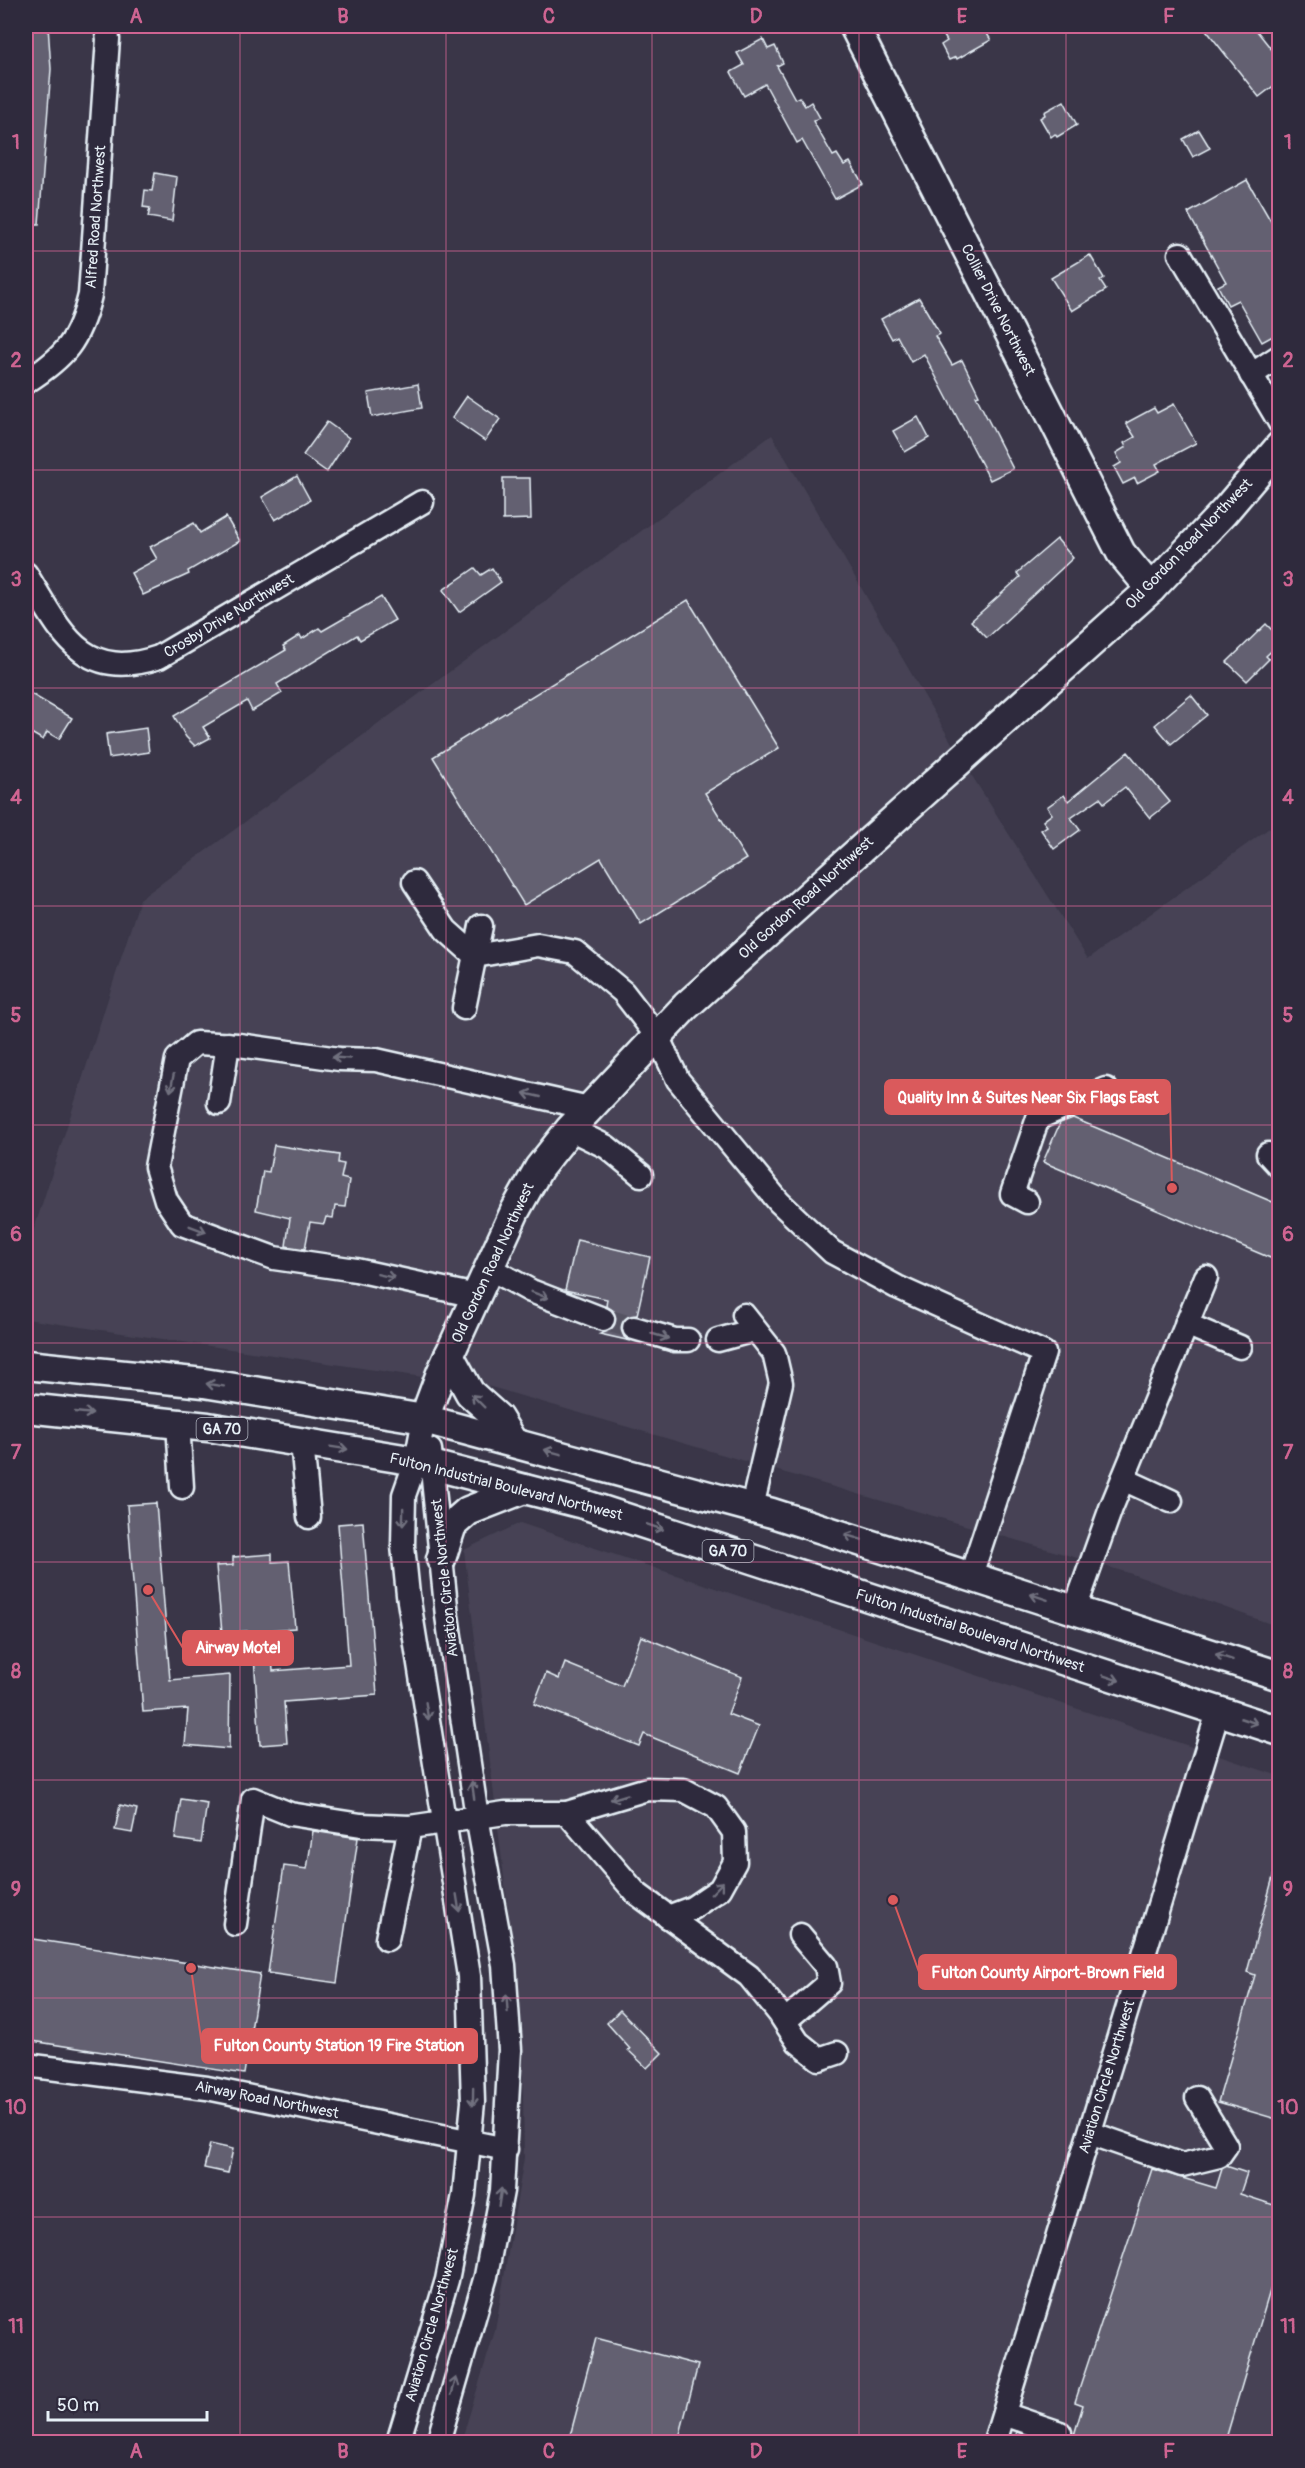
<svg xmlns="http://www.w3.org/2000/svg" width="1305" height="2468" font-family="Pangolin,sans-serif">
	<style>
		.built { fill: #464354 }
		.building { fill: #636171; stroke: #e8f1f8; stroke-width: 1.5 }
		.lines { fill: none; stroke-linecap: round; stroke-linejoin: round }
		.minor-tunnel { stroke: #545262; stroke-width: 22; stroke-dasharray: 22 11; stroke-linecap: butt }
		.minor-casing { stroke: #e8f1f8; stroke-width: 27 }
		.major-casing { stroke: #e8f1f8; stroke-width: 33 }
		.minor { stroke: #2f2a3d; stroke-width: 22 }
		.major { stroke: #2f2a3d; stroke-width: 28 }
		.oneway { stroke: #70707e }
		.grid { fill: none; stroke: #cf6492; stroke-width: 1.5; stroke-opacity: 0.55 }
		.labels { text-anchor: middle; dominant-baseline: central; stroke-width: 4.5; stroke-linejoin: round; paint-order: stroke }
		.shield { fill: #2f2a3d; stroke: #b0b5c0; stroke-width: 1.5 }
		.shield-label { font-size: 14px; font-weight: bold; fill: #e8f1f8 }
		.street-label { font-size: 15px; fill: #e8f1f8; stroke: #2f2a3d }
		.leader { fill: none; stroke: #da5a5c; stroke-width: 2 }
		.callout-dot { fill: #da5a5c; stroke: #2f2a3d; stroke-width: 2 }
		.callout { fill: #da5a5c; stroke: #da5a5c; stroke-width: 2 }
		.callout-label { font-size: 16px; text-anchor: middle; font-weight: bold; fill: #fff }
		.neatline { fill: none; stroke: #cf6492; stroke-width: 2 }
		.grid-label { font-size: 20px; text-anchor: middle; font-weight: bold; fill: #cf6492 }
	</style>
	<rect width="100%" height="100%" fill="#3a3648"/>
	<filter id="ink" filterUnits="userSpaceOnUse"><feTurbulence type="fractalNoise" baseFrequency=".0167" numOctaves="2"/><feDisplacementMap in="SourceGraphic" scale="12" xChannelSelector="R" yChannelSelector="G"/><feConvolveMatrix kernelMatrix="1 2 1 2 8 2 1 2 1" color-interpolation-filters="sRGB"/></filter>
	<g filter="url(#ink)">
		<g class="built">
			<path d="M772 435 960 757 1088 959 1279 821V1627L1129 1573 491 1387 26 1319V1254L140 899Z"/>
			<path d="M520 1523 1279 1776V2442H461L495 2331 524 2158 522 2024 464 1550Z"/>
		</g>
		<g class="building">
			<path d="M26 26H48L51 69 39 224H26V85L29 54H26Z"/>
			<path d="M938 26H982L991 40 957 59 956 57 949 60 941 45 947 41Z"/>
			<path d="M1203 26H1253L1280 60V81L1259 97Z"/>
			<path d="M763 39 768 49 775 46 783 63 777 66 795 99 799 97 805 106 811 102 820 118 813 121 833 156 837 154 844 165 850 162 863 184 835 199 802 140 797 143 765 84 744 96 731 72 744 65 737 53Z"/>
			<path d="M1064 101 1077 125 1057 137 1055 134 1051 137 1040 118 1045 115 1044 112Z"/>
			<path d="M1199 130 1210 148 1193 157 1183 139Z"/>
			<path d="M155 173 177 177 172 221 148 217 150 208 143 207 145 190 152 191Z"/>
			<path d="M1247 180 1280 237V332L1262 342 1238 300 1228 305 1218 286 1226 282 1188 213Z"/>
			<path d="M1090 255 1104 278 1100 281 1106 290 1072 311 1051 278Z"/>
			<path d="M919 298 940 334 935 336 952 365 962 360 979 395 976 396 1013 469 990 480 924 354 911 362 897 336 892 339 881 319Z"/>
			<path d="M418 384 422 408 372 417 368 393Z"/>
			<path d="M467 396 500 419 485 441 452 418Z"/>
			<path d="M1174 404 1196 443 1156 464 1160 471 1137 483 1135 478 1123 484 1114 467 1121 463 1116 453 1126 447 1124 443 1135 437 1126 423 1154 408 1157 413Z"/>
			<path d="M918 417 929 438 905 452 893 431Z"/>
			<path d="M327 422 349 438 327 472 303 455Z"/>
			<path d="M297 476 310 500 275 520 262 497Z"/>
			<path d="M503 478H530L531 519 503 520Z"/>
			<path d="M226 517 240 541 188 571 189 574 143 595 131 573 157 559 150 547 194 523 200 533Z"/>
			<path d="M1057 539 1073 558 987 638 971 621 1020 577 1017 573Z"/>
			<path d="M475 568 481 575 492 568 501 582 459 612 443 590Z"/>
			<path d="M381 597 395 620 360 640 357 635 277 684 282 693 252 711 247 701 203 727 210 738 195 746 186 737 174 716 286 650 283 646 300 635 302 639 319 628 322 631Z"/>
			<path d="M688 600 779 748 705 793 746 859 641 924 601 858 524 905 433 757Z"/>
			<path d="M1266 624 1280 638V643L1266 656 1269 659 1247 681 1227 662Z"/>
			<path d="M26 691 72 718 59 739 47 732 43 740 26 730Z"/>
			<path d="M1191 695 1207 715 1171 744 1155 725Z"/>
			<path d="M146 728 149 752 109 758 106 734Z"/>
			<path d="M1128 752 1170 802 1150 818 1125 787 1104 803 1100 798 1071 818 1080 830 1054 849 1041 830 1047 826 1043 821 1052 814 1047 807 1064 795 1068 801Z"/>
			<path d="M1073 1118 1280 1205V1262L1043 1162 1060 1123Z"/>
			<path d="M274 1145 339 1155 338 1163 344 1164 341 1178 349 1180 345 1207 335 1206 333 1218 326 1217 324 1224 310 1222 305 1249 286 1246 290 1218 256 1210 263 1171 269 1172Z"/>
			<path d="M577 1240 650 1257 637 1315 625 1318 621 1325 624 1337 631 1341 600 1334 611 1330 616 1323 614 1311 606 1306 607 1299 565 1290Z"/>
			<path d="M156 1503 170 1680 230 1675 229 1749 185 1745 188 1709 143 1712 127 1505Z"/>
			<path d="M363 1522 377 1695 284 1702 287 1743 260 1745 253 1642H248L247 1631 222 1633 216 1566 233 1565V1557L272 1554V1562L289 1561 295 1628 270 1630 273 1671 349 1665 338 1524Z"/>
			<path d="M641 1636 742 1677 728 1714 759 1726 740 1773 644 1734 639 1746 534 1704 546 1673 559 1679 565 1663 622 1686Z"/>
			<path d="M181 1799 207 1803 201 1843 175 1839Z"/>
			<path d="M120 1805 137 1809 132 1833 115 1830Z"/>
			<path d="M313 1831 358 1838 337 1983 268 1973 284 1866 307 1869Z"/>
			<path d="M1274 1873 1280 1874V2120L1218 2102 1255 1975 1247 1972Z"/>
			<path d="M26 1938 260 1974 244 2074 26 2040Z"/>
			<path d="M620 2010 662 2053 647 2068 628 2050 630 2049 607 2023Z"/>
			<path d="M210 2144 233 2149 228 2173 204 2168Z"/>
			<path d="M1226 2166 1247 2173 1240 2194 1280 2207V2257L1225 2442H1072L1083 2405 1075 2402 1152 2169 1216 2188 1222 2169Z"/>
			<path d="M596 2338 698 2365 678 2442H594L570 2436Z"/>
		</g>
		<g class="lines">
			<path class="minor-tunnel" d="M603 1319 634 1328"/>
			<defs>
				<g id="minor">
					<path d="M1180 254 1280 423"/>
					<path d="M1251 375 1280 356"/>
					<path d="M26 382C65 357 79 341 90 295L108 39 106 26"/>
					<path d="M26 574C61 631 81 683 159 657L422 502"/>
					<path d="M414 882 446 930 475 956 538 945 575 952 623 992 657 1036 678 1080 779 1202 832 1252 897 1287 1044 1353 971 1575"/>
					<path d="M464 1008 481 926"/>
					<path d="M219 1103 228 1044"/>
					<path d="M570 1129 607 1147 641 1175"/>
					<path d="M1268 1154 1280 1167"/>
					<path d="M1027 1202 1012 1194 1038 1118 1106 1089"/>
					<path d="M489 1268 531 1291 603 1319"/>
					<path d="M476 1296 356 1270 274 1258 182 1224 166 1200 156 1167 177 1059 196 1043 239 1045 339 1059 376 1060 589 1108"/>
					<path d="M744 1315 774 1353 781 1383 752 1507"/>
					<path d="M1186 1324 1240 1347"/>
					<path d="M634 1328 675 1340H688"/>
					<path d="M718 1340 755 1330"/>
					<path d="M178 1423 182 1487"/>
					<path d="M302 1442 309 1517"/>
					<path d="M430 1450 447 1616 477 1817 504 1965 510 2050 502 2191 486 2276 438 2442"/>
					<path d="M1123 1479 1171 1501"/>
					<path d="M1075 1609 1111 1508 1206 1277"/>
					<path d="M567 1813 636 1893 749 1976 779 2013 798 2042 819 2059 837 2053"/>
					<path d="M235 1924 253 1799 290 1814 361 1825 410 1827 505 1813H567L647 1789 684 1790 716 1807 734 1832 735 1862 720 1889 692 1908 668 1917"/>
					<path d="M387 1939 410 1827"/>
					<path d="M785 2021 829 1983 826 1966 800 1935"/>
					<path d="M26 2065 207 2088 506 2149"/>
					<path d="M1090 2133 1182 2165 1219 2156 1226 2146 1197 2098"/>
					<path d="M1004 2414 1060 2433"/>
					<path d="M398 2442 447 2280 464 2195 473 2102 469 1976 408 1595 403 1546 404 1495 416 1461 424 1419"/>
					<path d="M995 2442 1218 1712"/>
				</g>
				<g id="major">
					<path d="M854 26 1121 553 1151 589"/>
					<path d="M449 1355 470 1393 498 1418 512 1441"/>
					<path d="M26 1365 204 1383 424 1419 772 1513 1280 1676"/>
					<path d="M26 1408 208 1427 416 1461 583 1504 1280 1731"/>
					<path d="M424 1419 441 1373 515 1211 539 1168 570 1129 686 1006 1151 589 1224 512 1280 446"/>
					<path d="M441 1559 452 1525 468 1511 524 1489"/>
				</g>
			</defs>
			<use href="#minor" class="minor-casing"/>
			<use href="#major" class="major-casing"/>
			<use href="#minor" class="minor"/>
			<use href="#major" class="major"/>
		</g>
		<defs><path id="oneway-shaft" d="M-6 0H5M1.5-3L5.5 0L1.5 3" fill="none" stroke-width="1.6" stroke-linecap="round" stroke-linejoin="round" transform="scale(1.5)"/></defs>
		<g class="oneway">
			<use href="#oneway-shaft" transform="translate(341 1058) rotate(-176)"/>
			<use href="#oneway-shaft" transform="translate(172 1083) rotate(101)"/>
			<use href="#oneway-shaft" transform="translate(532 1095) rotate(-167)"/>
			<use href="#oneway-shaft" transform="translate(198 1229) rotate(21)"/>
			<use href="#oneway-shaft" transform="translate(386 1276) rotate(12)"/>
			<use href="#oneway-shaft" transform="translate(540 1295) rotate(21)"/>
			<use href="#oneway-shaft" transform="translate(660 1336) rotate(16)"/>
			<use href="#oneway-shaft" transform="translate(215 1385) rotate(-171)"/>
			<use href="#oneway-shaft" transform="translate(478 1401) rotate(-135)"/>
			<use href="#oneway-shaft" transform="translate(84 1413) rotate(6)"/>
			<use href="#oneway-shaft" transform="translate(339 1448) rotate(9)"/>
			<use href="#oneway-shaft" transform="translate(553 1452) rotate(-165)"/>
			<use href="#oneway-shaft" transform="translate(403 1517) rotate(91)"/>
			<use href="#oneway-shaft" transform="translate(655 1527) rotate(18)"/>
			<use href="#oneway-shaft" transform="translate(853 1537) rotate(-163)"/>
			<use href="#oneway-shaft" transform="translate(1039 1597) rotate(-162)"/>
			<use href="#oneway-shaft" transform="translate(1224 1657) rotate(-162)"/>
			<use href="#oneway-shaft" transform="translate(1111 1678) rotate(18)"/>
			<use href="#oneway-shaft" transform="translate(427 1711) rotate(81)"/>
			<use href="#oneway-shaft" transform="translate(1249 1721) rotate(18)"/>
			<use href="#oneway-shaft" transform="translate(473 1790) rotate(-98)"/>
			<use href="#oneway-shaft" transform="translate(619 1797) rotate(164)"/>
			<use href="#oneway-shaft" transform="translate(717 1888) rotate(-46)"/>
			<use href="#oneway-shaft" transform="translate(458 1903) rotate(81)"/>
			<use href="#oneway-shaft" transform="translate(507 2003) rotate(-94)"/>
			<use href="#oneway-shaft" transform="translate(473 2097) rotate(91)"/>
			<use href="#oneway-shaft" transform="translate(500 2197) rotate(-81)"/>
			<use href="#oneway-shaft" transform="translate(454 2386) rotate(-74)"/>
		</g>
	</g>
	<path class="grid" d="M240 26V2442M446 26V2442M652 26V2442M859 26V2442M1066 26V2442M26 251H1280M26 470H1280M26 688H1280M26 906H1280M26 1125H1280M26 1343H1280M26 1562H1280M26 1780H1280M26 1998H1280M26 2217H1280"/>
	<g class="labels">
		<g class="shield">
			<rect x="196.5" y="1418" width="51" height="22" rx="4.5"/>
			<rect x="702.5" y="1540" width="51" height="22" rx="4.5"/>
		</g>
		<g class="shield-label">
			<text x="222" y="1429">GA 70</text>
			<text x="728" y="1551">GA 70</text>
		</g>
		<g class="street-label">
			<text transform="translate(96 217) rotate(-86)">Alfred Road Northwest</text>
			<text transform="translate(998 310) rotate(63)">Collier Drive Northwest</text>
			<text transform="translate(1189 544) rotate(-46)">Old Gordon Road Northwest</text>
			<text transform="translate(229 616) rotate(-31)">Crosby Drive Northwest</text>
			<text transform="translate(806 898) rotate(-42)">Old Gordon Road Northwest</text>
			<text transform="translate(493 1263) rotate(-65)">Old Gordon Road Northwest</text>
			<text transform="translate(506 1487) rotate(14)">Fulton Industrial Boulevard Northwest</text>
			<text transform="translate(445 1578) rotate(-96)">Aviation Circle Northwest</text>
			<text transform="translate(970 1631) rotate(18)">Fulton Industrial Boulevard Northwest</text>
			<text transform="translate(1107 2077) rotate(-73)">Aviation Circle Northwest</text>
			<text transform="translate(267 2100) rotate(11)">Airway Road Northwest</text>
			<text transform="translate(432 2325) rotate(-74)">Aviation Circle Northwest</text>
		</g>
	</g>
	<path class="leader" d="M1172 1188L1170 1097M148 1590L183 1648M893 1900L919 1972M191 1968L202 2046"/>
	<g class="callout-dot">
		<circle cx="1172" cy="1188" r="6"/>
		<circle cx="148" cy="1590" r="6"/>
		<circle cx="893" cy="1900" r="6"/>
		<circle cx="191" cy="1968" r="6"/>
	</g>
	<g class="callout">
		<rect x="885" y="1080" width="285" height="34" rx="6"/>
		<rect x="183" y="1631" width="110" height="34" rx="6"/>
		<rect x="919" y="1955" width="257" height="34" rx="6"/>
		<rect x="202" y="2029" width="275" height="34" rx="6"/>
	</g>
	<g class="callout-label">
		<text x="1028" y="1103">Quality Inn &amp; Suites Near Six Flags East</text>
		<text x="238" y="1653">Airway Motel</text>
		<text x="1048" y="1978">Fulton County Airport-Brown Field</text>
		<text x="339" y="2051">Fulton County Station 19 Fire Station</text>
	</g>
	<rect width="1305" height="2468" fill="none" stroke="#2f2a3d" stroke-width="66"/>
	<path d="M48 2411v9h159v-9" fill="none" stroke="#e8f1f8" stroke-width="3"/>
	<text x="57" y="2411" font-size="18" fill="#e8f1f8" stroke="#2f2a3d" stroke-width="4.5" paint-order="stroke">50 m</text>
	<rect x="33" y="33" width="1239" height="2402" class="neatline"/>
	<g class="grid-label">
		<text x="136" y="23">A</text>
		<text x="343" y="23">B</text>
		<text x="549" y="23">C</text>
		<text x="756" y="23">D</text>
		<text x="962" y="23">E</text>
		<text x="1169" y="23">F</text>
		<text x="16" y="149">1</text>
		<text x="1288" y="149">1</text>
		<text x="16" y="367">2</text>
		<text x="1288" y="367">2</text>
		<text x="16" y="586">3</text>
		<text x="1288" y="586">3</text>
		<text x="16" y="804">4</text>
		<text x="1288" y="804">4</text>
		<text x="16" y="1022">5</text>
		<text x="1288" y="1022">5</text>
		<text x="16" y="1241">6</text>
		<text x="1288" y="1241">6</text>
		<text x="16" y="1459">7</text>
		<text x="1288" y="1459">7</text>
		<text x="16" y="1678">8</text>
		<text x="1288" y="1678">8</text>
		<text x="16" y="1896">9</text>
		<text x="1288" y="1896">9</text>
		<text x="16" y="2114">10</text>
		<text x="1288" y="2114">10</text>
		<text x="16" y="2333">11</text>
		<text x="1288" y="2333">11</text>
		<text x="136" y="2458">A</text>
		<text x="343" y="2458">B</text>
		<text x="549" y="2458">C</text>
		<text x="756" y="2458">D</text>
		<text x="962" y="2458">E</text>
		<text x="1169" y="2458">F</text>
	</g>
</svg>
